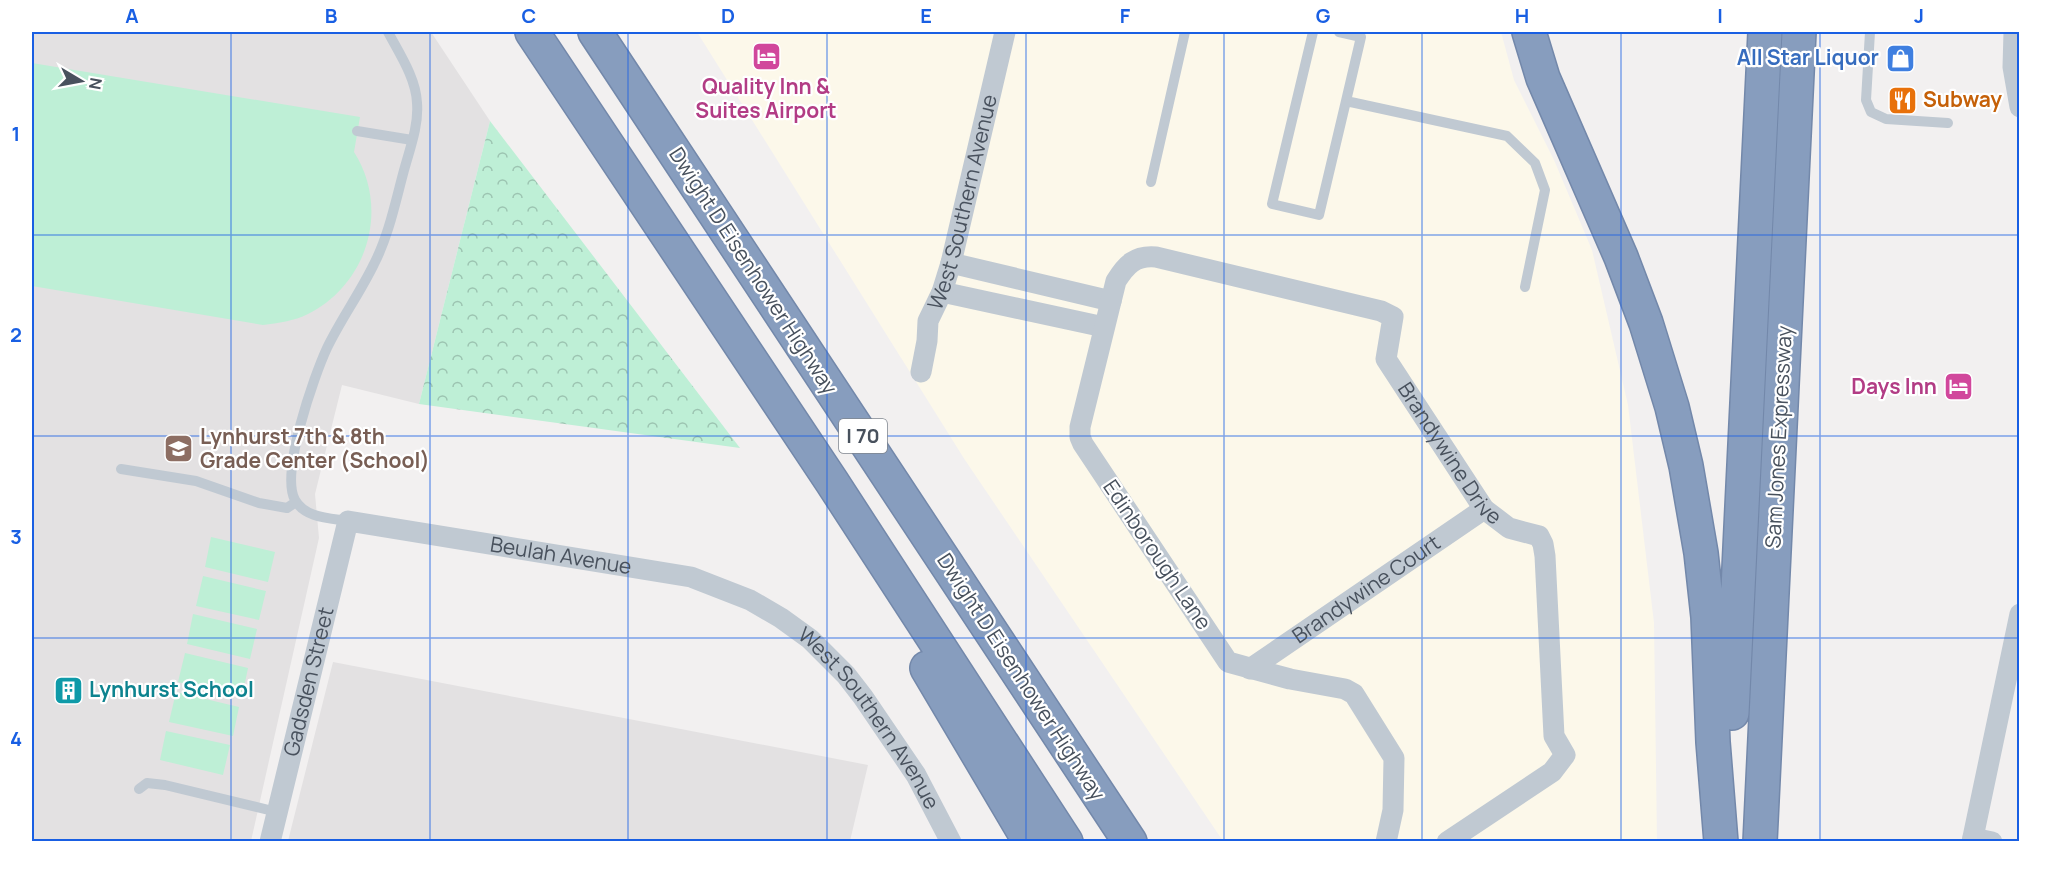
<svg xmlns="http://www.w3.org/2000/svg" width="2051" height="873" font-family="Manrope,sans-serif">
	<style>
		.commercial { fill: #fcf8ea }
		.education { fill: #e3e1e2 }
		.forest { fill: url(#forest-crowns) }
		.green { fill: #beefd6 }
		.lines { fill: none; stroke-linecap: round; stroke-linejoin: round }
		.highway-casing { stroke: #7388aa; stroke-width: 36 }
		.lane { stroke: #c0c9d2; stroke-width: 10 }
		.street { stroke: #c0c9d2; stroke-width: 21 }
		.highway { stroke: #879dbe; stroke-width: 33 }
		.grid { fill: none; stroke: #195fe3; stroke-width: 1.5; stroke-opacity: 0.55 }
		.labels { text-anchor: middle; stroke-width: 4.5; stroke-linejoin: round; paint-order: stroke }
		.shield { fill: #fff; stroke: #7f858e; stroke-width: 1.5 }
		.shield-label { font-size: 20px; font-weight: bold; fill: #48515d }
		.shop-label { font-size: 21px; font-weight: bold; fill: #366cbe; stroke: #fff; text-anchor: end }
		.hotel-label { font-size: 21px; font-weight: bold; fill: #b23c85; stroke: #fff }
		.food-label { font-size: 21px; font-weight: bold; fill: #c56008; stroke: #fff; text-anchor: start }
		.street-label { font-size: 21px; fill: #48515d; stroke: #fff }
		.education-label { font-size: 21px; font-weight: bold; fill: #785e54; stroke: #fff; text-anchor: start }
		.culture-label { font-size: 21px; font-weight: bold; fill: #0d838f; stroke: #fff; text-anchor: start }
		.neatline { fill: none; stroke: #195fe3; stroke-width: 2 }
		.grid-label { font-size: 20px; text-anchor: middle; font-weight: bold; fill: #195fe3 }
	</style>
	<defs>
		<pattern id="forest-crowns" width="20" height="18" patternUnits="userSpaceOnUse" patternTransform="scale(1.5)"><rect width="20" height="18" fill="#beefd6"/><path d="M2 6a3 3 0 1 1 6 0M12 15a3 3 0 1 1 6 0" fill="none" stroke="#9cc4b1"/></pattern>
	</defs>
	<rect width="100%" height="100%" fill="#f2f0f0"/>
	<path class="commercial" d="M 697,32 L 1501,32 L 1514,80 L 1554,160 L 1592,250 L 1628,405 L 1654,623 L 1657,841 L 1223,841 L 965,460 Z"/>
	<path class="education" d="M 32,32 L 431,32 L 490,121 L 419,404 L 342,385 L 315,494 L 319,538 L 251,841 L 32,841 Z
		M 333,662 L 868,765 L 850,841 L 288,841 Z"/>
	<path class="forest" d="M 490,121 L 740,448 L 419,404 Z"/>
	<path class="green" d="M 32,63 L 360,117 L 354,152 C 390,208 368,284 308,314 C 294,321 278,323 263,325 L 32,286 Z
		M 211,537 L 275,552 L 268,582 L 205,567 Z
		M 203,576 L 266,591 L 259,620 L 196,606 Z
		M 193,614 L 257,629 L 250,659 L 187,644 Z
		M 185,653 L 248,668 L 242,697 L 178,682 Z
		M 176,692 L 239,707 L 233,736 L 169,722 Z
		M 166,731 L 230,745 L 223,775 L 160,760 Z"/>
	<g class="lines">
		<defs>
			<path id="highway" d="M 532,32 L 832,482 L 1066,842
				M 595,32 L 1130,842
				M 1529,32 L 1543,78 L 1621,257 L 1646,323 L 1672,407 L 1686,466 L 1701,553 L 1708,617 L 1713,742 L 1721,842
				M 927,668 L 1030,842
				M 1732,713 L 1765,32
				M 1760,842 L 1799,32"/>
		</defs>
		<use href="#highway" class="highway-casing"/>
		<path class="lane" d="M 1313,32 L 1272,204 L 1319,215 L 1346,101
			M 1339,32 L 1361,37 L 1346,101 L 1507,136 L 1535,163 L 1545,190 L 1525,287
			M 1870,32 L 1866,100 L 1871,112 L 1886,119 L 1948,123
			M 357,131 L 412,140
			M 1151,182 L 1185,32
			M 121,469 L 196,481 L 259,503 L 287,508 L 296,502
			M 348,521 C 329,518 305,518 295,500 C 280,473 314,376 327,348 C 341,319 360,293 374,264 C 388,237 395,204 403,174 C 409,151 419,126 417,103 C 416,78 399,53 388,32
			M 139,789 L 147,783 L 165,785 L 277,812"/>
		<g class="street">
			<path d="M 2014,32 L 2013,67 L 2020,107"/>
			<path d="M 951,263 L 1111,301"/>
			<path d="M 942,292 L 1104,327"/>
			<path id="s1" d="M 921,372 L 927,341 L 928,321 L 942,292 L 951,263 L 1005,32"/>
			<path id="s2" d="M 1250,669 L 1484,509"/>
			<path d="M 1973,838 L 1992,842"/>
			<path id="s3" d="M 270,842 L 348,521 L 691,577 L 750,600 L 781,618 L 810,639 L 846,675 L 863,697 L 916,775 L 951,842"/>
			<path id="s4" d="M 1386,842 L 1393,810 L 1394,758 L 1354,694 L 1345,689 L 1290,679 L 1228,662 L 1083,444 L 1080,437 L 1080,427 L 1116,281 C 1126,265 1135,255 1156,257 L 1381,311 L 1393,317 L 1386,359 L 1484,509 L 1509,528 L 1539,536 L 1543,544 L 1545,556 L 1554,736 L 1565,755 L 1552,772 L 1447,842"/>
			<path d="M 1972,842 L 2020,614"/>
		</g>
		<use href="#highway" class="highway"/>
	</g>
	<path class="grid" d="M 231,32 L 231,842M 430,32 L 430,842M 628,32 L 628,842M 827,32 L 827,842M 1026,32 L 1026,842M 1224,32 L 1224,842M 1422,32 L 1422,842M 1621,32 L 1621,842M 1820,32 L 1820,842M 32,235 L 2020,235M 32,436 L 2020,436M 32,638 L 2020,638"/>
	<defs>
		<symbol id="hotel-square" viewBox="-11 -11 22 22"><rect x="-9" y="-9" width="18" height="18" rx="4" fill="#d1479c" stroke="#fff"/><path d="M-6-4.5h1.5V1H6V5H4.5V3h-9V5H-6ZM-4 0a1.8 1.8 0 1 1 3.6 0ZM.5 0V-2.5h3Q6-2.5 6 0Z" fill="#fff"/></symbol>
		<symbol id="shop-square" viewBox="-11 -11 22 22"><rect x="-9" y="-9" width="18" height="18" rx="4" fill="#3f7fe0" stroke="#fff"/><path d="M-5-2.5h2.3a2.7 3.5 0 0 1 5.4 0H5L5.5 6h-11ZM-1.5-2.5h3a1.5 2.3 0 0 0-3 0Z" fill="#fff"/></symbol>
		<symbol id="restaurant-square" viewBox="-11 -11 22 22"><rect x="-9" y="-9" width="18" height="18" rx="4" fill="#e8710a" stroke="#fff"/><path d="M-5-6h1v4h1v-4h1v4h1v-4h1v5L-1.5 .5V6h-2V.5L-5-1ZM5-6V6H3V1.5H1.5Q1.5-4 5-6Z" fill="#fff"/></symbol>
		<symbol id="school-square" viewBox="-11 -11 22 22"><rect x="-9" y="-9" width="18" height="18" rx="4" fill="#8d6e63" stroke="#fff"/><path d="M0-5L7-2L0 1L-7-2ZM-4 1L0 2.5L4 1V4Q0 6-4 4Z" fill="#fff"/></symbol>
		<symbol id="building-square" viewBox="-11 -11 22 22"><rect x="-9" y="-9" width="18" height="18" rx="4" fill="#0f9aa8" stroke="#fff"/><path d="M-4-6H4V6H1V3H-1V6H-4ZM-2.5-4.3h1.7v1.8h-1.7ZM.8-4.3h1.7v1.8H.8ZM-2.5-1h1.7V.8h-1.7ZM.8-1h1.7V.8H.8Z" fill="#fff"/></symbol>
	</defs>
	<g fill-rule="evenodd">
		<use href="#hotel-square" x="750" y="40" width="33" height="33"/>
		<use href="#shop-square" x="1884" y="42" width="33" height="33"/>
		<use href="#restaurant-square" x="1886" y="84" width="33" height="33"/>
		<use href="#hotel-square" x="1942" y="370" width="33" height="33"/>
		<use href="#school-square" x="162" y="432" width="33" height="33"/>
		<use href="#building-square" x="52" y="674" width="33" height="33"/>
	</g>
	<g class="labels">
		<rect class="shield" x="839" y="419" width="48" height="34" rx="4.5"/>
		<g class="shield-label">
			<text x="863" y="443">I 70</text>
		</g>
		<g class="shop-label">
			<text x="1879" y="65">All Star Liquor</text>
		</g>
		<g class="hotel-label">
			<text x="766" y="94">Quality Inn &amp;<tspan x="766" dy="24">Suites Airport</tspan></text>
			<text x="1937" y="394" text-anchor="end">Days Inn</text>
		</g>
		<g class="food-label">
			<text x="1923" y="107">Subway</text>
		</g>
		<g class="street-label">
			<text dy="7" stroke="none"><textPath href="#s1" startOffset="176">West Southern Avenue</textPath></text>
			<text transform="translate(753 271) rotate(57)" y="7">Dwight D Eisenhower Highway</text>
			<text transform="translate(1779 437) rotate(-87)" y="7">Sam Jones Expressway</text>
			<text dy="7" stroke="none"><textPath href="#s4" startOffset="1172">Brandywine Drive</textPath></text>
			<text transform="translate(1157 555) rotate(56)" y="7">Edinborough Lane</text>
			<text dy="7" stroke="none"><textPath href="#s3" startOffset="546">Beulah Avenue</textPath></text>
			<text dy="7" stroke="none"><textPath href="#s2" startOffset="141">Brandywine Court</textPath></text>
			<text transform="translate(1021 677) rotate(57)" y="7">Dwight D Eisenhower Highway</text>
			<text dy="7" stroke="none"><textPath href="#s3" startOffset="165">Gadsden Street</textPath></text>
			<text dy="7" stroke="none"><textPath href="#s3" startOffset="912">West Southern Avenue</textPath></text>
		</g>
		<g class="education-label">
			<text x="200" y="444">Lynhurst 7th &amp; 8th<tspan x="200" dy="24">Grade Center (School)</tspan></text>
		</g>
		<g class="culture-label">
			<text x="89" y="697">Lynhurst School</text>
		</g>
	</g>
	<rect width="2051" height="873" fill="none" stroke="#ffffff" stroke-width="66"/>
	<g transform="translate(81 81) rotate(100)" stroke="#ffffff" stroke-width="4.5" paint-order="stroke">
	<path d="M0-4.5L10 22L0 15L-10 22Z" fill="#48515d"/>
	<text y="-9" font-size="16" font-weight="bold" text-anchor="middle" fill="#48515d">N</text>
	</g>
	<rect x="33" y="33" width="1985" height="807" class="neatline"/>
	<g class="grid-label">
		<text x="132" y="23">A</text>
		<text x="331" y="23">B</text>
		<text x="529" y="23">C</text>
		<text x="728" y="23">D</text>
		<text x="926" y="23">E</text>
		<text x="1125" y="23">F</text>
		<text x="1323" y="23">G</text>
		<text x="1522" y="23">H</text>
		<text x="1720" y="23">I</text>
		<text x="1919" y="23">J</text>
		<text x="16" y="141">1</text>
		<text x="16" y="342">2</text>
		<text x="16" y="544">3</text>
		<text x="16" y="746">4</text>
	</g>
</svg>
